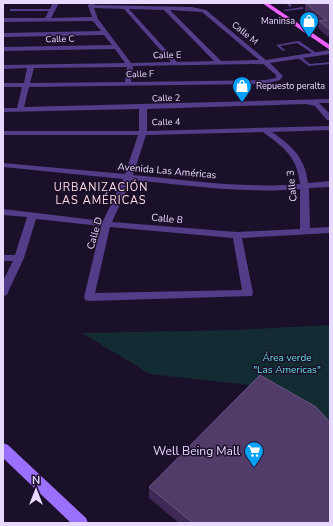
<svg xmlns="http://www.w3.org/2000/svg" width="333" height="526" font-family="'Nunito Sans',sans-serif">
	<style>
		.green { fill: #132c33 }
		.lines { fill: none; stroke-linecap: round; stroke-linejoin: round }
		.lane { fill: #533c88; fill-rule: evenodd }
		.street { fill: #533c88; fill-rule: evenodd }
		.secondary { fill: #9b70fe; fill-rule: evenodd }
		.primary { fill: #ee60fe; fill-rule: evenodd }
		.wall { fill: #3f2957 }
		.shaded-wall { fill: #29173d }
		.building { fill: #513c69; stroke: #695580 }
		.labels { text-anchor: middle; stroke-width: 3; stroke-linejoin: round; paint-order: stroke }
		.far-poi-label { font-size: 9px; fill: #e8d9ff; stroke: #1b1029; text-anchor: end }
		.far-street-label { font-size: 9px; fill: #e8d9ff; stroke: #1b1029 }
		.street-label { font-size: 10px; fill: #e8d9ff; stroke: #1b1029 }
		.park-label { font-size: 10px; fill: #63dde0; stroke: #1b1029 }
		.neighbourhood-label { font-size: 11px; letter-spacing: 1px; fill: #ffdbe8; stroke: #1b1029 }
		.near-poi-label { font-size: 12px; fill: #e8d9ff; stroke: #1b1029; text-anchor: end }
	</style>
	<rect width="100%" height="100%" fill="#1b1029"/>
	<path class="green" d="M 330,325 L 330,438 L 259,386 L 150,374 L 82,333 L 237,330 Z"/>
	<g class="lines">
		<path class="lane" d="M 286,3 L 289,3 L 292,6 L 290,7 Z
			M 302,7 L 303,7 L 303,9 L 285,11 L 284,10 Z
			M 10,9 L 52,9 L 53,10 L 52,11 L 10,11 Z
			M 298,41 L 299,41 L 318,54 L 315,55 L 297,43 L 280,46 L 285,50 L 283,51 L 276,45 Z
			M 298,56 L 300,56 L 310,64 L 330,62 L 330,64 L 309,66 L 298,58 Z"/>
		<path class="street" d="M 53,3 L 59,3 L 51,18 L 92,17 L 88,6 L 89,3 L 95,3 L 94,5 L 192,7 L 206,10 L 266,60 L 330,50 L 330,54 L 270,63 L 283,76 L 280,80 L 265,84 L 29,87 L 24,107 L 330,99 L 330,103 L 319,103 L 330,114 L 330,120 L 327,120 L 315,106 L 306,104 L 147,109 L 147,131 L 330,126 L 330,130 L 272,132 C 292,146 305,157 308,183 L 330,181 L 330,187 L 309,188 L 310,228 L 330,227 L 330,233 L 242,238 L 253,293 L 252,296 L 89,301 L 85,300 L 84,297 L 101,226 L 36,219 L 24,258 L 8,292 L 7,295 L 3,296 L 3,281 L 13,261 L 3,261 L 3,255 L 15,255 L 27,217 L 3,215 L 3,209 L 103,221 L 123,179 L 3,167 L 3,163 L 125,174 L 138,135 L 3,135 L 3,131 L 139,131 L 139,109 L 3,112 L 3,108 L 17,108 L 22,87 L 3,87 L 3,83 L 24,83 L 27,68 L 3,69 L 3,65 L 125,63 L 115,49 L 3,51 L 3,47 L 112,45 L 104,35 L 3,37 L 3,33 L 101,31 L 93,21 L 3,22 L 3,18 L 45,18 ZM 94,8 L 124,9 L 171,62 L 131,63 L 98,19 ZM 129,9 L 164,10 L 214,61 L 177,62 ZM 170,10 L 202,12 L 259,60 L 221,61 ZM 263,64 L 276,75 L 276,78 L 265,80 L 131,82 L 133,66 ZM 127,67 L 125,82 L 30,83 L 34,68 ZM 263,132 C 284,148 297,156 300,184 C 244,189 189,180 133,175 L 146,135 ZM 131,180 C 188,185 244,194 300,189 L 300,229 L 237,232 L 112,222 ZM 110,227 L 233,238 L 242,290 L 95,293 Z"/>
		<path class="secondary" d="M 3,443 L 8,445 L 86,518 L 88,523 L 71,523 L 3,458 Z"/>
		<path class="primary" d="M 262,3 L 268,3 L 330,45 L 330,50 Z"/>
	</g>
	<path class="wall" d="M 305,3 L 330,3 L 330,37 L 328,37 L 318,28 L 319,22 L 305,11 Z
		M 149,487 L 330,523 L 179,523 L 149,498 Z"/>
	<path class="shaded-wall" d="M 330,30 L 330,37 L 328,37 Z"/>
	<path class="building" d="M 310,3 L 330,3 L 330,30 L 319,21 L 326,20 L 306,4 L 311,4 Z
		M 260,375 L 316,407 L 330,422 L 330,523 L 193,523 L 149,487 Z"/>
	<defs>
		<symbol id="shop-pin" viewBox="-11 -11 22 30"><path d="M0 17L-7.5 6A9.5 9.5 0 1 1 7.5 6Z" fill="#05a1fe" stroke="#1b1029"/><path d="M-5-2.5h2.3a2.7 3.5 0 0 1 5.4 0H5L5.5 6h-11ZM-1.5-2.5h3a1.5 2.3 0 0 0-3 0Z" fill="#fff"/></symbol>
		<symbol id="supermarket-pin" viewBox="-11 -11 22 30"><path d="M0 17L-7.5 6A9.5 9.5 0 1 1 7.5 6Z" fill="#05a1fe" stroke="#1b1029"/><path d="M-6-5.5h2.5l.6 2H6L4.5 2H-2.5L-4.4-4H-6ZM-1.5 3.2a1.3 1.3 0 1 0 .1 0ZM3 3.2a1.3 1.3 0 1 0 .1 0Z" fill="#fff"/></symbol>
	</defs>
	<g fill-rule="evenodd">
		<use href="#shop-pin" x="298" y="10" width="22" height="30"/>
		<use href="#shop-pin" x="231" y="75" width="22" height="30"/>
		<use href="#supermarket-pin" x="243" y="440" width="22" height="30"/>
	</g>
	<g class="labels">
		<g class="far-poi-label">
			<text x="295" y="24">Maninsa</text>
			<text x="256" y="89" text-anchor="start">Repuesto peralta</text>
		</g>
		<g class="far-street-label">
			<text transform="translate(245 33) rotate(39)" y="3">Calle M</text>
			<text transform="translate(60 39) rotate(-1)" y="3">Calle C</text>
			<text transform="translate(167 55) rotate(-1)" y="3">Calle E</text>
			<text transform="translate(140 74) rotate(-1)" y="3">Calle F</text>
			<text transform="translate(166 98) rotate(-2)" y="3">Calle 2</text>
			<text transform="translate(166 122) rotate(-1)" y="3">Calle 4</text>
		</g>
		<g class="street-label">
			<text transform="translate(167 170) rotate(5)" y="4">Avenida Las Américas</text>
			<text transform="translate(291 186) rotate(-96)" y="4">Calle 3</text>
			<text transform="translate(167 218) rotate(5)" y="4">Calle 8</text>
			<text transform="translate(94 233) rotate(-74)" y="4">Calle D</text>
		</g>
		<g class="park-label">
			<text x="287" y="361">Área verde<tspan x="287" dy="12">"Las Americas"</tspan></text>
		</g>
		<g class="neighbourhood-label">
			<text x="101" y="191">URBANIZACIÓN<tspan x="101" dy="13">LAS AMÉRICAS</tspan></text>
		</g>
		<g class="near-poi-label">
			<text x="240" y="455">Well Being Mall</text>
		</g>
	</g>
	<rect width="333" height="526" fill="none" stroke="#e8d9ff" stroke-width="8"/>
	<g transform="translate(36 490)" stroke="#1b1029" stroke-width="3" paint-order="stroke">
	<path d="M0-3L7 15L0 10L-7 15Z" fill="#e8d9ff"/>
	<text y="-6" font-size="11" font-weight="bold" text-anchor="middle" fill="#e8d9ff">N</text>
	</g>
</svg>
